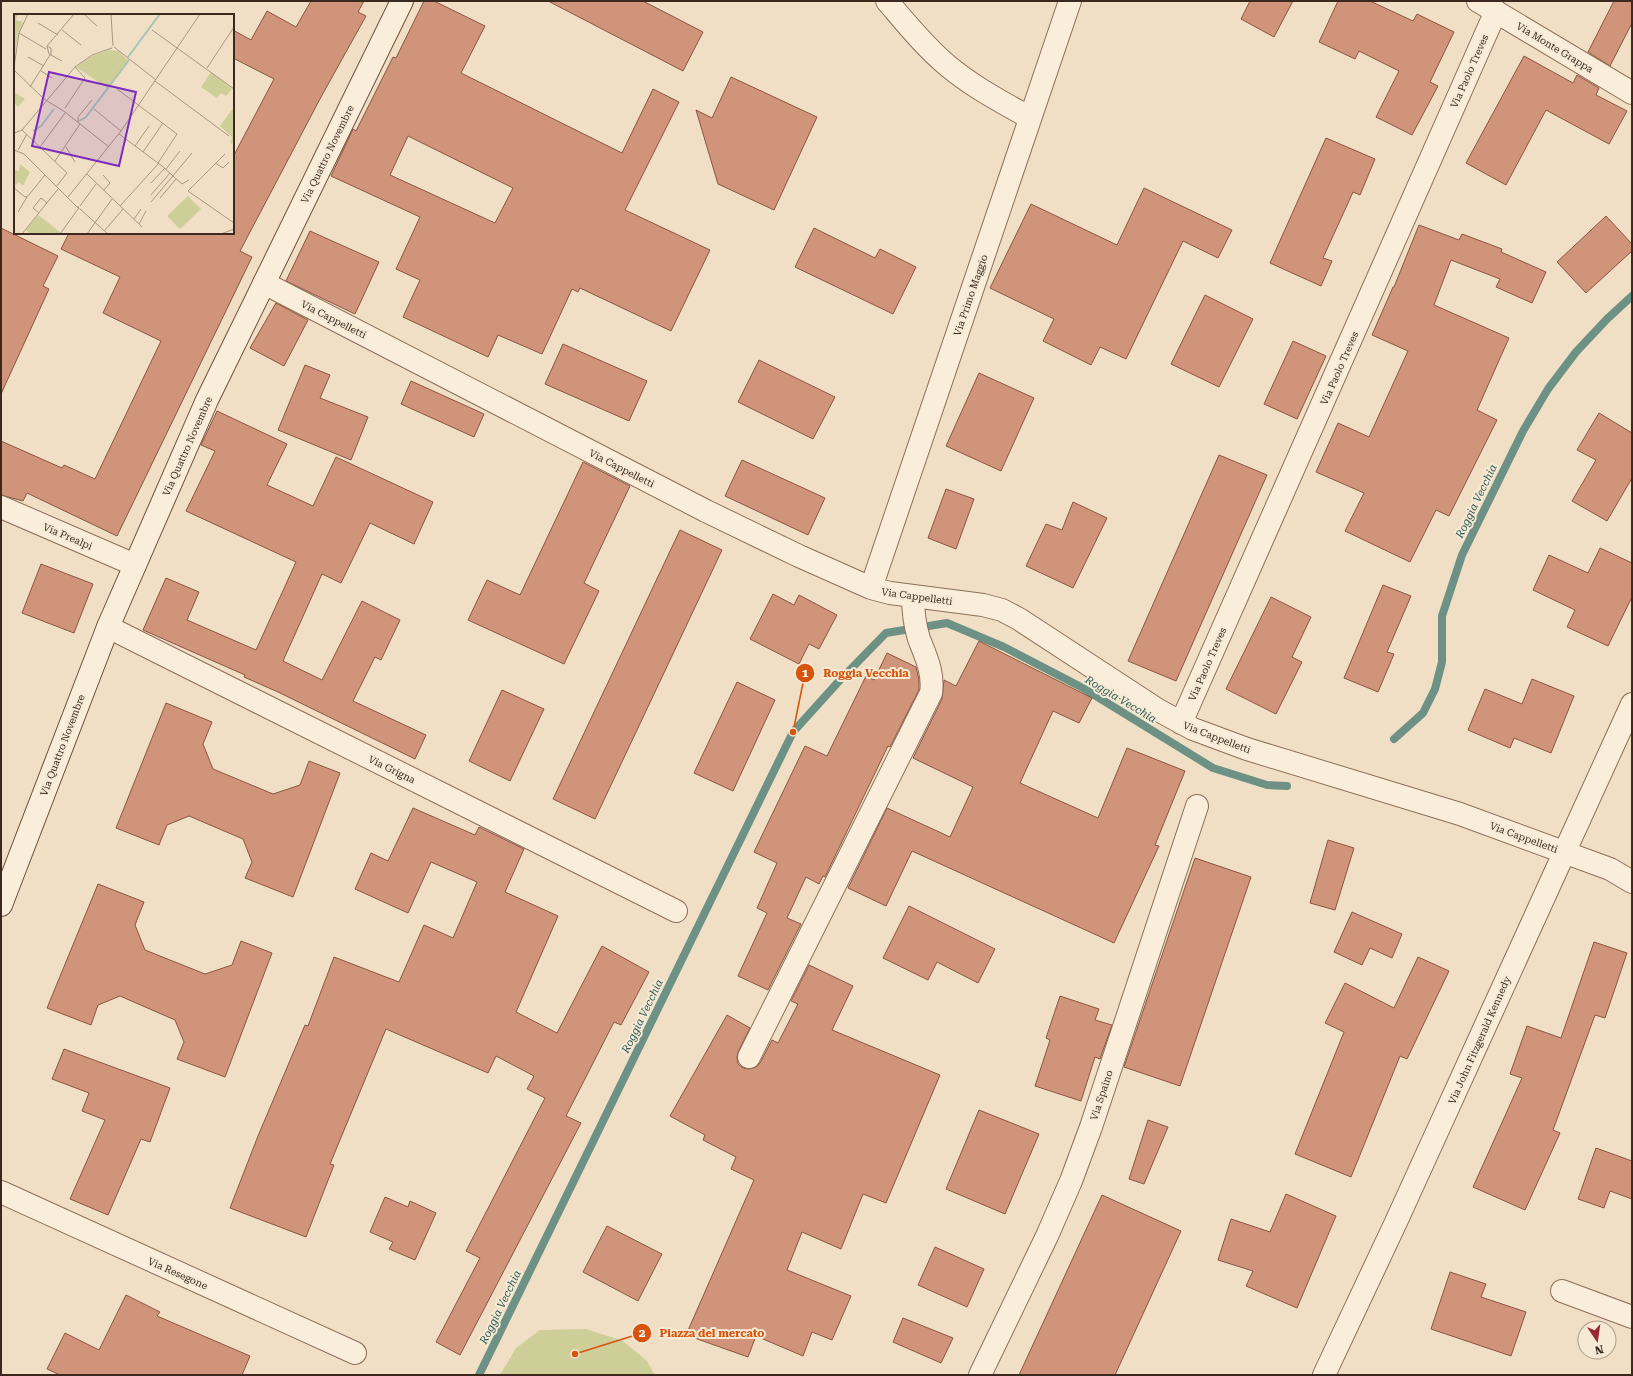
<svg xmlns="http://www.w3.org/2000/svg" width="1633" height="1376" font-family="'Roboto Serif',serif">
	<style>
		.green { fill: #cecf98 }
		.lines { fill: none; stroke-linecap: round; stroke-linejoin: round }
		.stream { stroke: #6d9285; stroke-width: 8 }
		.building { fill: #cf947a; stroke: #8c553f; fill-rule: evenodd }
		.street-casing { stroke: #8c6f5a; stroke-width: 24 }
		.secondary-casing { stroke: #6e503d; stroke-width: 24 }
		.street { stroke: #faedd9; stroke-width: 22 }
		.secondary { stroke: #faedd9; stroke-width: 22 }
		.labels { text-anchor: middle; stroke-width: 4; stroke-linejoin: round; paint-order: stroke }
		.street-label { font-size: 10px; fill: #3b291f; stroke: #f7ead5 }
		.water-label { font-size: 11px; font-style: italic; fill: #2d5b54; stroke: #f7ead5 }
		.inset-river { fill: none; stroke: #a7c3b8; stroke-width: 2 }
		.inset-road { fill: none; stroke: #a89683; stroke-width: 1 }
		.view { fill: #7b2cbf; fill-opacity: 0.15; stroke: #7b2cbf; stroke-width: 2 }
		.inset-edge { fill: none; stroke: #3b291f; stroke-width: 2 }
		.leader { fill: none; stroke: #d7540e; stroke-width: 1.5 }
		.callout-dot { fill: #d7540e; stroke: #f7ead5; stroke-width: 1.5 }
		.mark-label { font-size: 12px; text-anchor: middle; font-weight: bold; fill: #fff }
		.callout-label { font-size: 11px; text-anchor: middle; font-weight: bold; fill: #d7540e; stroke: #f7ead5; stroke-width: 4; stroke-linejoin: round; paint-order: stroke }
	</style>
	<rect width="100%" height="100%" fill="#f0dfc5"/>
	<path class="green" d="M 586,1329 L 623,1341 L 647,1361 L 655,1375 L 500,1375 L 516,1348 L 540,1330 Z"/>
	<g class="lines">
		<path class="stream" d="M 1394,739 L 1423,713 L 1435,689 L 1442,662 L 1442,616 L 1462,555 L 1523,431 L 1548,389 L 1576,352 L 1607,319 L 1632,296
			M 479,1375 L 793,732 L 840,680 L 886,633 L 947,623 L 1004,647 L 1083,688 L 1213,768 L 1267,785 L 1287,786"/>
	</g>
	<path class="building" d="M 311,1 L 364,1 L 358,12 L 366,16 L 321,97 L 240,251 L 252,257 L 117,536 L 27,493 L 23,501 L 1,495 L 1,441 L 62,468 L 64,465 L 95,479 L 161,341 L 103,313 L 120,277 L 61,249 L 69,233 L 233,233 L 233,157 L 274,79 L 233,58 L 233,30 L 251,40 L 267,11 L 296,27 Z
		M 424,1 L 434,1 L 485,26 L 461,73 L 622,153 L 653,89 L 679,102 L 625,210 L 710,250 L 671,331 L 580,288 L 578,292 L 572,289 L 542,354 L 498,335 L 488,357 L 403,317 L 420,280 L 396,269 L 420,217 L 331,176 L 353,129 L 356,131 L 393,57 L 396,58 ZM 408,136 L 513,188 L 495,223 L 390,175 Z
		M 548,1 L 643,1 L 703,32 L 683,71 Z
		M 1250,1 L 1293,1 L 1274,37 L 1241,19 Z
		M 1338,1 L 1370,1 L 1413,21 L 1417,14 L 1454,32 L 1430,82 L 1438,86 L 1412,135 L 1376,117 L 1399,71 L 1359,51 L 1355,59 L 1319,42 Z
		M 1614,1 L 1632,1 L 1632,23 L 1610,66 L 1588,52 Z
		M 1524,56 L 1573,83 L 1577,75 L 1599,88 L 1596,95 L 1627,111 L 1609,144 L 1546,110 L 1506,185 L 1466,163 Z
		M 731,77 L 817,117 L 774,210 L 718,184 L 696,110 L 712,118 Z
		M 1326,138 L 1375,159 L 1360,195 L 1353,192 L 1323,258 L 1332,261 L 1321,286 L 1270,263 Z
		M 1144,188 L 1232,230 L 1218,258 L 1183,241 L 1126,359 L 1100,347 L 1091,365 L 1043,341 L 1054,319 L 990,288 L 1031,204 L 1117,245 Z
		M 1606,216 L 1632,244 L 1632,251 L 1586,293 L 1557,262 Z
		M 1419,225 L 1459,240 L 1462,234 L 1502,249 L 1501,252 L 1546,272 L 1532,303 L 1496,287 L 1500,279 L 1451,260 L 1434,305 L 1509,338 L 1477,410 L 1497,420 L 1449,516 L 1436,510 L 1410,562 L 1345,531 L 1364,493 L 1316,472 L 1338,423 L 1369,437 L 1408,351 L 1372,335 L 1393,287 L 1394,287 Z
		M 1,228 L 58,256 L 43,286 L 49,289 L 1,394 Z
		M 814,228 L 875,258 L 880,249 L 916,267 L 893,314 L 795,267 Z
		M 310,231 L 379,262 L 355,314 L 286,281 Z
		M 1205,295 L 1253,319 L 1219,387 L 1171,364 Z
		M 276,303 L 308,320 L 284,366 L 250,348 Z
		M 1293,341 L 1326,356 L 1297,419 L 1264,404 Z
		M 563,344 L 647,381 L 629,421 L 545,384 Z
		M 759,360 L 835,397 L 813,439 L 738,402 Z
		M 305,365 L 330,375 L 320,398 L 368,417 L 351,460 L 278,430 Z
		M 979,373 L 1034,398 L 1001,471 L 946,446 Z
		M 411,381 L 484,414 L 474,437 L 401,404 Z
		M 217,411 L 287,444 L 267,485 L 313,506 L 336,457 L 433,502 L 414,544 L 370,523 L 341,583 L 322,574 L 283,661 L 322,680 L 362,601 L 400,620 L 381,660 L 375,657 L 353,701 L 426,735 L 415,759 L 278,692 L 244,677 L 245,675 L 143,630 L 166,578 L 199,592 L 187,620 L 256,650 L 296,562 L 186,511 L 215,451 L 201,445 Z
		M 1599,413 L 1632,433 L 1632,478 L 1607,521 L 1572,501 L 1596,460 L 1577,450 Z
		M 1219,455 L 1267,475 L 1176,681 L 1128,661 Z
		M 742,460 L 825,498 L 808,535 L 725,496 Z
		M 583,462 L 630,486 L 584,583 L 599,591 L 564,664 L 468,620 L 487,580 L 520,595 Z
		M 946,489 L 974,499 L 956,549 L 928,538 Z
		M 1073,502 L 1107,518 L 1073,588 L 1026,566 L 1046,524 L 1062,530 Z
		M 680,530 L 722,550 L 595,819 L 553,799 Z
		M 1600,548 L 1632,563 L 1632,597 L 1608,646 L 1567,627 L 1575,610 L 1533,590 L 1549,555 L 1588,573 Z
		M 41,564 L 93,584 L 74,633 L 22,613 Z
		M 1383,585 L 1411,596 L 1387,652 L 1394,654 L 1378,692 L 1344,678 Z
		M 773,594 L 794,605 L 799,595 L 837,615 L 819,649 L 809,644 L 799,664 L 750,639 Z
		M 1271,597 L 1311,617 L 1292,657 L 1302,662 L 1276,714 L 1226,689 Z
		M 979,641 L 1092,698 L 1079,723 L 1053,711 L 1020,783 L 1098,818 L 1127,748 L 1185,771 L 1155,845 L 1159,846 L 1114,943 L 912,851 L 886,906 L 848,888 L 887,808 L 950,837 L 973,787 L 913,758 L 942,699 L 944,680 L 956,686 Z
		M 887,653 L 916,667 L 919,680 L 919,690 L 890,747 L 888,746 L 825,877 L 823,876 L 819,884 L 806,877 L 787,918 L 801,924 L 768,990 L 738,976 L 767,913 L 757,908 L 777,863 L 754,852 L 805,746 L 827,756 L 866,676 L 874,680 Z
		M 1532,679 L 1574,696 L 1551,753 L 1514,738 L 1510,748 L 1468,730 L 1485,689 L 1522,704 Z
		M 737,682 L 775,700 L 733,791 L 694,773 Z
		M 502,690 L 544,709 L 510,781 L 469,761 Z
		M 166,703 L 212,722 L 203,744 L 213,769 L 273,794 L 300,785 L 309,761 L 340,773 L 293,897 L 245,878 L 252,862 L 243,839 L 189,816 L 167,825 L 159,845 L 116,828 Z
		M 413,808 L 475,835 L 479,827 L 524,849 L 505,892 L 558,916 L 516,1012 L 557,1033 L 602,946 L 649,972 L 621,1025 L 614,1022 L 566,1116 L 581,1123 L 460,1355 L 436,1342 L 480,1258 L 466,1251 L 545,1098 L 527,1089 L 534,1076 L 496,1056 L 488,1073 L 386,1029 L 330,1164 L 334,1165 L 306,1237 L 230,1208 L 258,1136 L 305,1025 L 308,1026 L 334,957 L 399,982 L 424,925 L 453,938 L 477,882 L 431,862 L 408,913 L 355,889 L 371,853 L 388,861 Z
		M 1328,840 L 1354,848 L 1335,910 L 1310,903 Z
		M 1195,858 L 1251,877 L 1180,1086 L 1124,1067 Z
		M 98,884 L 144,902 L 135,925 L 145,950 L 205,974 L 232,965 L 241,941 L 272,953 L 225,1077 L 177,1059 L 184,1042 L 175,1020 L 120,996 L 98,1005 L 91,1025 L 47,1008 Z
		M 909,906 L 995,949 L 978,983 L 937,962 L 928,980 L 883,958 Z
		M 1352,912 L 1402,934 L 1392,958 L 1370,948 L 1362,965 L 1334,952 Z
		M 1594,942 L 1627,953 L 1605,1018 L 1595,1015 L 1553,1130 L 1560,1133 L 1525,1210 L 1473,1187 L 1522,1078 L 1510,1074 L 1527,1026 L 1561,1038 Z
		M 1418,957 L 1449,971 L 1407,1059 L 1400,1056 L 1351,1177 L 1295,1154 L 1344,1032 L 1325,1023 L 1345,983 L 1394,1008 Z
		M 809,965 L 853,986 L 832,1030 L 940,1075 L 886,1203 L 863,1194 L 841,1249 L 802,1232 L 787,1270 L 851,1296 L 832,1340 L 812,1332 L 803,1356 L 756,1336 L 748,1357 L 686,1335 L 754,1180 L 731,1169 L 736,1157 L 703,1140 L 705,1135 L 670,1116 L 727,1015 L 750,1028 L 738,1052 L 737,1057 L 738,1064 L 743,1068 L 749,1069 L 756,1067 L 760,1063 L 772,1040 L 778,1043 L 798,1004 L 791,1001 Z
		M 1060,996 L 1099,1009 L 1095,1020 L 1112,1025 L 1100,1059 L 1095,1057 L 1081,1101 L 1035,1086 L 1050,1040 L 1046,1038 Z
		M 64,1049 L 170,1088 L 150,1142 L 141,1139 L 108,1215 L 70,1199 L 105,1120 L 82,1111 L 89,1093 L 52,1079 Z
		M 979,1110 L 1039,1134 L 1005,1214 L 946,1189 Z
		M 1148,1120 L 1168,1127 L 1144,1184 L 1129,1179 Z
		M 1596,1148 L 1632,1161 L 1632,1199 L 1610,1191 L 1604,1208 L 1578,1199 Z
		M 1286,1194 L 1336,1216 L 1297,1308 L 1246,1286 L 1253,1271 L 1218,1260 L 1231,1219 L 1270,1232 Z
		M 1102,1195 L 1181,1231 L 1115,1375 L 1019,1375 Z
		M 385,1197 L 408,1207 L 410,1201 L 436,1213 L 415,1260 L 389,1249 L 393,1242 L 370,1232 Z
		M 607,1226 L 662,1254 L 638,1301 L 583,1272 Z
		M 935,1247 L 984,1269 L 967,1307 L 918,1285 Z
		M 1450,1272 L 1486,1284 L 1481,1297 L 1526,1312 L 1511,1356 L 1431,1329 Z
		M 126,1295 L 160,1312 L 157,1316 L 250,1356 L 242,1375 L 60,1375 L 47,1369 L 65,1333 L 99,1350 Z
		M 903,1318 L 953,1338 L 941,1363 L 893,1342 Z"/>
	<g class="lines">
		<defs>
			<path id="street" d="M 887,1 C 906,23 925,47 948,66 C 973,87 1002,102 1030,118
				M 1478,1 L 1632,93
				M 264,283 L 706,511 L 799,556 L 871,588 L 890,593 L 983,605 L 1002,610 L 1019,619 L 1158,710 L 1193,729 L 1247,749 L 1460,814 L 1610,869 L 1632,882
				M 1,507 L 135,565
				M 871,588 L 1070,1
				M 108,627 L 676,911
				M 1181,723 L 1496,11
				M 749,1057 L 931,693 C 934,673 926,657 919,639 C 915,626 913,610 913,596
				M 1,1192 L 355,1353
				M 1562,1291 L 1632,1317
				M 980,1375 L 1047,1236 L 1071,1181 L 1091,1127 L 1197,806
				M 1324,1375 L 1396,1222 L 1632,704"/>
			<path id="secondary" d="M 1,905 L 108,627 L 207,400 L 402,1"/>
		</defs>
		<use href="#street" class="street-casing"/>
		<use href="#secondary" class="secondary-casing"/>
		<use href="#street" class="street"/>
		<use href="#secondary" class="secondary"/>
	</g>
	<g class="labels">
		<g class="street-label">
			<text transform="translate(1555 47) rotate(31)" y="4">Via Monte Grappa</text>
			<text transform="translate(1469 71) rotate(-66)" y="4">Via Paolo Treves</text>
			<text transform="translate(327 154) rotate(-64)" y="4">Via Quattro Novembre</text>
			<text transform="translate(970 295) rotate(-71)" y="4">Via Primo Maggio</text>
			<text transform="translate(334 319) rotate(27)" y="4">Via Cappelletti</text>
			<text transform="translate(1339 368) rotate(-66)" y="4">Via Paolo Treves</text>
			<text transform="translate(187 446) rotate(-66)" y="4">Via Quattro Novembre</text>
			<text transform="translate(622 468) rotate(27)" y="4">Via Cappelletti</text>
			<text transform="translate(68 536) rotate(23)" y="4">Via Prealpi</text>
			<text transform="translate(917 596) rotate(8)" y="4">Via Cappelletti</text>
			<text transform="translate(1207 664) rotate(-66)" y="4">Via Paolo Treves</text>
			<text transform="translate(1217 737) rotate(21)" y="4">Via Cappelletti</text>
			<text transform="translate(62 745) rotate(-69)" y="4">Via Quattro Novembre</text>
			<text transform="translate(392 769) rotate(26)" y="4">Via Grigna</text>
			<text transform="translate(1524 837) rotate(20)" y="4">Via Cappelletti</text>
			<text transform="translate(1479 1040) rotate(-66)" y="4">Via John Fitzgerald Kennedy</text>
			<text transform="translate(1101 1095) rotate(-72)" y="4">Via Spaino</text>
			<text transform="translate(178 1273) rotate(24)" y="4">Via Resegone</text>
		</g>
		<g class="water-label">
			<text transform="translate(1476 501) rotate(-64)" y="4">Roggia Vecchia</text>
			<text transform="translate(1121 699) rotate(31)" y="4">Roggia Vecchia</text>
			<text transform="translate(642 1016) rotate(-64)" y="4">Roggia Vecchia</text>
			<text transform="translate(500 1307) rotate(-64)" y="4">Roggia Vecchia</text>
		</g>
	</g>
	<g transform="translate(14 14)">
		<rect width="220" height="220" fill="#f0dfc5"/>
		<path d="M 0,0 L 4,0 L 2,6 L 9,8 L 4,20 L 0,46 ZM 95,36 L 104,37 L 114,46 L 93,74 L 62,53 L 78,42 ZM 197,58 L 218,75 L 212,82 L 207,79 L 203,84 L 187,73 ZM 0,78 L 11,85 L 4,93 L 0,89 ZM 220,93 L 220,127 L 216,131 L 218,123 L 206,112 ZM 6,150 L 16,158 L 9,172 L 5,168 L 0,172 L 0,156 L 5,157 ZM 174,182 L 187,195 L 166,215 L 153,202 ZM 24,201 L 46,218 L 45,220 L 16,220 L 12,216 Z" fill="#cecf98"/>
		<path class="inset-river" d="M 114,43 L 146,0M 65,107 L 72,103 L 115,46M 19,117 L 27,112 L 40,95"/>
		<path class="inset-road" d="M 70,0 L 83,12M 97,0 L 99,32M 24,9 L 44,21M 48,16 L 67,31M 138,16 L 220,75M 5,19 L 32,35M 33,32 L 60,0M 100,33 L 142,66M 37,41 L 37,34 L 33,32 L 35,40 L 48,47M 14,43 L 30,52M 0,53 L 5,19 L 14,0M 193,54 L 220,13M 0,56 L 30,85 L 51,98 L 95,133M 27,57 L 38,64M 141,67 L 215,122M 16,73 L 36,41M 103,75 L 163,120 L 144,149M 51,94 L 71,64 L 61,53M 80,95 L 107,117M 64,109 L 64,103 L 78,86M 8,116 L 53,159 L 42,173M 0,119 L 8,116 L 61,53 L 78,41 L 98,34M 105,120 L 148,152 L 168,170 L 175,166M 121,132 L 135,112M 26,133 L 51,99M 52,133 L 61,148M 0,136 L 10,140 L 65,195 L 64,192M 4,136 L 13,120M 129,138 L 149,109M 211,140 L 174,177 L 220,209M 41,147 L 66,110M 201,149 L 209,154 L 215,148M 152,155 L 166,137M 73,160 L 128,213M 89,161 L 96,169 L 90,176M 137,169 L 151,154M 0,174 L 11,183 L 14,182M 137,181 L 156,159M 14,182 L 31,161M 54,183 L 107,117 L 186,0M 146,184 L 162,165M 137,188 L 178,139M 66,192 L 82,170M 106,192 L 145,149M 66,195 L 94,220M 4,198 L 13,183M 25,199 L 19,194 L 27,184 L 33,189M 120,205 L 127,195M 125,210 L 132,197M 91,216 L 109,195M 8,220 L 44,175M 46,220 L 64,195M 73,220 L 98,185M 207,220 L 220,215"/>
		<path class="view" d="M 35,58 L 122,78 L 105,152 L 18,132 Z"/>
		<rect width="220" height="220" class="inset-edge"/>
	</g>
	<path class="leader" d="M793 732L805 673M575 1354L642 1333"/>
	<g class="callout-dot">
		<circle cx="793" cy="732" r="4"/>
		<circle cx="575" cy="1354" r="4"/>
		<circle cx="805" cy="673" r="10"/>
		<circle cx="642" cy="1333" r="10"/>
	</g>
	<g class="mark-label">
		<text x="805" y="677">1</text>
		<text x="642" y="1337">2</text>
	</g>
	<g class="callout-label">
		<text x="866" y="677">Roggia Vecchia</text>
		<text x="712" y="1337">Piazza del mercato</text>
	</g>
	<rect width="1633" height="1376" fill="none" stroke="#3b291f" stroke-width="4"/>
	<g transform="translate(1597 1340) rotate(167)"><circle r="19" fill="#f7ead5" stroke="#ac9d8c"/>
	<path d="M0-3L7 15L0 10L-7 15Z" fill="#9d2835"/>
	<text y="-6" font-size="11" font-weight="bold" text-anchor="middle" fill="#3b291f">N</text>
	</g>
</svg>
